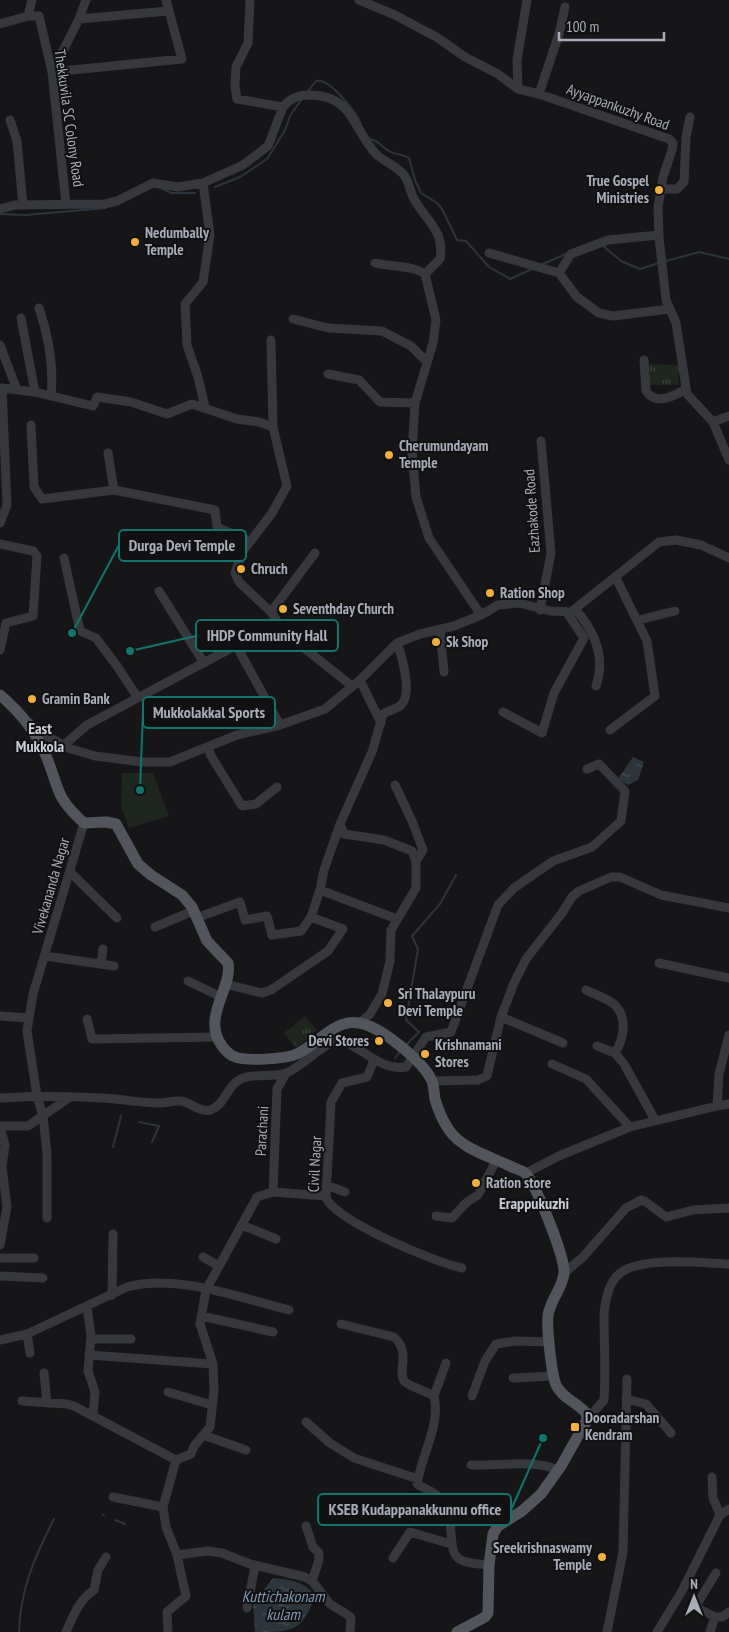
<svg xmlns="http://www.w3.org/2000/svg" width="729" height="1632" font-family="'PT Sans Narrow',sans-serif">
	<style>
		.grass { fill: url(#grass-tufts) }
		.pitch { fill: #1e261f }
		.water { fill: url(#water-ripples) }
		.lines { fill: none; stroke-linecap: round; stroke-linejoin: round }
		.stream { stroke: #2c353c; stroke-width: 2 }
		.minor { stroke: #37383d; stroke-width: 9 }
		.major { stroke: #53555c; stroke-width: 11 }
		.poi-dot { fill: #f2b134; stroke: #111113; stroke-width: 2 }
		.labels { text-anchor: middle; stroke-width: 4; stroke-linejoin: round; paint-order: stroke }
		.street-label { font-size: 15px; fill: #a8adb8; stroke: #111113 }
		.poi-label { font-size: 15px; font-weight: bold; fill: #a8adb8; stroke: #111113; text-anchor: start }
		.neighbourhood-label { font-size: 16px; font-weight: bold; fill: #c9ccd4; stroke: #111113 }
		.water-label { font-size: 16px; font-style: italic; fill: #7f9bb3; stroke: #111113 }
		.leader { fill: none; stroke: #0f766e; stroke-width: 2 }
		.callout-dot { fill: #0f766e; stroke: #111113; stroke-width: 2 }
		.callout { fill: #111113; stroke: #0f766e; stroke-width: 2 }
		.callout-label { font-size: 16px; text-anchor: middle; font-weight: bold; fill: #a8adb8 }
	</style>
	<defs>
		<pattern id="grass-tufts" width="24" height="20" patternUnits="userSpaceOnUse" patternTransform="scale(1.25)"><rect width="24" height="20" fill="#1e261f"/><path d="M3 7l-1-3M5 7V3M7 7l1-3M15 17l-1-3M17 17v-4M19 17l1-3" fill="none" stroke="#3c433d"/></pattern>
		<pattern id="water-ripples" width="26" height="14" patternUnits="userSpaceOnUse" patternTransform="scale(1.25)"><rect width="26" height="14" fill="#2c353c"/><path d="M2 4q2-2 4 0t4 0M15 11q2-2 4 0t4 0" fill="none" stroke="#485056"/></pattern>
	</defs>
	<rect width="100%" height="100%" fill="#161618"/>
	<path class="grass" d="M 646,364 L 678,365 L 679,385 L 648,385 Z
		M 305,1016 L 317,1030 L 296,1048 L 284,1033 Z"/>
	<path class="pitch" d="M 122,773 L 153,773 L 169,816 L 129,828 L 121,807 Z"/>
	<path class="water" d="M 633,757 L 644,762 L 638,780 L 628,785 L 618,779 Z
		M 273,1578 C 290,1580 305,1581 315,1596 C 302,1632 293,1632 255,1632 L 253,1604 Z"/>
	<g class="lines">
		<path class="stream" d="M 308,91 L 316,81 C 330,78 355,111 361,124
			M 369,139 C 379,140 381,147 389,151 C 395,155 403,154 409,158 L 415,180 L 421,193 L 437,203 L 442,209 L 457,240 L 466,241 L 489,267 L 510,279 L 532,269
			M 215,187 L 240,177 L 267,159 L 284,132 L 291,114 L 302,99
			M 160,188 L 172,193 L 195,193
			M 0,214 L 26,215 L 106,208
			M 602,245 L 621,261 L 640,269 L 659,263
			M 666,261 L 699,252 L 729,259
			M 543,264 L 568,253
			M 407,1044 L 419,1032 L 406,1020 L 418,949 L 412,936 L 440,904 L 456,875
			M 395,1058 L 399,1053
			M 139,1122 L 159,1126 L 152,1142
			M 113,1147 L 121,1116
			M 103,1515 L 104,1515
			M 115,1520 L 125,1524
			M 19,1632 C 20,1590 35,1556 54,1519"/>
		<path class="minor" d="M 359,0 L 395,15 L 438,38 L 465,57 L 498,74 L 518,89 L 539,94 L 669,139 L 673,143 L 672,150 L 663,177 L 658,207 L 659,237 L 666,300 L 676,323 L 687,394 L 713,422 L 729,460
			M 28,16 L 32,0
			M 79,19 L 168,11
			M 0,24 L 28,16 L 39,16 L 52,72 L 66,204
			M 52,72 L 182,59 L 166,0
			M 52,72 L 79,19 L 86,0
			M 518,89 L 517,60 L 527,0
			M 539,94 L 559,34 L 565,7
			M 283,107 C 290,98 298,95 309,95 C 354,95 353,130 376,154 C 384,162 397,166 404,175 C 409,181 410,192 414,199 C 427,222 445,231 440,259 L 425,274
			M 10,120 L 17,141 L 23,205
			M 203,183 L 210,235 L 203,282 L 185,304 L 187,345 L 198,377 L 205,407
			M 661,189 L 677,189 L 684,182 L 686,137 L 690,117
			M 0,209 L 15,205 L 104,204 L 117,201 L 153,183 L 178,187 L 203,183 L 243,165 L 268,146 L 283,107 L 237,99 L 235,86 L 236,67 L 248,43 L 250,0
			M 489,253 L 559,273 L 577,297 L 599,313 L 613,316 L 670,309
			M 375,263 C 391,267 411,265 425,274 L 436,320 L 433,343 L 415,403 L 412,452 L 416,497 L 429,538 L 481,615
			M 559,273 L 571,254 L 608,240 L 659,235
			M 39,308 C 48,335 54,367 51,396
			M 21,318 L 35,392
			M 293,319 L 328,328 L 382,331 L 411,346 L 427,362
			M 271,340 L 273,427
			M 0,345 L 17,390
			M 644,360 L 646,391 C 656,406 674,396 686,389
			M 328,374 L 359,380 L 380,402 L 415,403
			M 0,388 L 2,388 L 7,505 L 0,523
			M 2,388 L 35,392 L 93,406 L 97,397 L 131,402 L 167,414 L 192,404 L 237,419 L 259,422 L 273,427 L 287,486 L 272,513 L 243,551 L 235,573 L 239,582 L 271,612
			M 713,422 L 729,416
			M 31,425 L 34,487 L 42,499 L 114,490 L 215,510 L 217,527 L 249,541
			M 108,453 L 114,490
			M 0,544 L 33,551 L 37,556 L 33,616 L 6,623 L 0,650
			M 64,558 L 80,631 L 96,638 L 117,666 L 138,698
			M 159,591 L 204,663
			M 540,610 L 551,553 L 541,441
			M 576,610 C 595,632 606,657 596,686
			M 639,620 L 675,611
			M 277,621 L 294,640 L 352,686
			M 440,630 L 444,672
			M 236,645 L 280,725
			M 360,680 L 381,723
			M 503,712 L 542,733 L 554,693 L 584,638 L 567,613
			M 30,723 L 45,735 L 68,748 L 95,756 L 142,762 L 170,762 L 237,735 L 280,725 L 325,709 L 360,680 L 397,643 L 420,634 L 454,626 L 481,615 L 498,605 L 519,603 L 551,611 L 571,612 L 659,542 L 676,540 L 701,545 L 729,558
			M 610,730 L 655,696 L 647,641 L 616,578
			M 64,745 L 87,725 L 252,637 L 277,621 L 271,612 L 315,553
			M 208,747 L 211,756 L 242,806 L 256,804 L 277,787
			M 395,785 L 412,821 L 423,850 L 416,861
			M 70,872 L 117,918
			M 320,890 L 324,870 L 340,824
			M 196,918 L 240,902 L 245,920 L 267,916 L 272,935 L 301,931 L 311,917
			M 155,927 L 193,911
			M 45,956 L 114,966
			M 659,963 L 729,978
			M 101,964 L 103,949
			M 188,981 L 219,996
			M 225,984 L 262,993 L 271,990 L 328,951 L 343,929 L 311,917 L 320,890 L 397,919
			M 586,990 C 594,994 609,999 615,1005 C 628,1019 624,1038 615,1053
			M 0,1016 L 29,1018
			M 501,1017 L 563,1043
			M 87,1019 L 92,1039 L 218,1037
			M 360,1023 L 370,1014 L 382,994 L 390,961 L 391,930 L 416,888 L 416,861 L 412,851 L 384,840 L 344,834 L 340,824 L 372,752 L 383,714 C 388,710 396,710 401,705 C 413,694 402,657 397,643
			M 597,1046 L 615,1053 L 624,1064 L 655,1120
			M 374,1060 L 367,1077 L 342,1083 L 331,1102 L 326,1198 C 338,1222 434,1262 462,1268
			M 552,1064 L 586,1079 L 630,1127
			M 432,1081 L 478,1080 L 487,1076 L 501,1017 L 514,983 L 526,959 L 562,913 L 572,897 L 579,891 L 611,877 L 620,877 L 661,895 L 729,908
			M 0,1098 C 34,1096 68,1096 103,1098 C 122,1099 141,1103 160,1103 C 166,1103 172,1101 179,1101 C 190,1101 200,1113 210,1110 C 222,1106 225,1094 233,1085 C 246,1070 268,1079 286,1073 C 301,1068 327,1040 337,1041 C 357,1041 379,1072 406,1067 L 426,1037 L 451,1032 L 498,905 L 514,888 L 553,861 L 592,847 L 621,821 L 625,791 L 599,764 L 587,769
			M 717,1106 L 729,1104
			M 0,1126 L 28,1126 L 70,1097
			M 0,1127 L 5,1145 L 2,1167 L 7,1207 L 0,1245
			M 526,1173 L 561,1155 L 630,1127 L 717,1106 L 719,1074 L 729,1035
			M 326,1185 L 345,1192
			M 273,1192 L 277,1089 L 286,1073
			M 436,1216 L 452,1218 L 467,1202 L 478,1195 L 497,1159
			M 47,1218 L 47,1153 L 43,1116 L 37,1096 L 27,1031 L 33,994 L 84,823
			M 242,1225 L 276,1239
			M 203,1257 L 219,1266
			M 0,1258 L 34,1258
			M 563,1274 L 583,1257 L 626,1208 L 634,1204 L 641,1200 L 646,1202 L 666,1217 L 693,1210 L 729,1208
			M 0,1276 L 43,1278
			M 112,1295 L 113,1234
			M 87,1307 L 91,1336 L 88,1371 L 95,1392 L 93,1416
			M 201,1316 L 273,1332
			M 341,1324 L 394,1337 C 412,1353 396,1373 405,1382 C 409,1386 428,1392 434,1396 C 441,1425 421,1456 417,1484 C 425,1489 435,1492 441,1499 C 458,1516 444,1552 461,1560 C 469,1564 480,1564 489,1565
			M 27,1334 L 30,1353
			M 91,1339 L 131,1339
			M 0,1340 L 27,1334 L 127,1287 C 175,1273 241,1298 289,1310
			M 89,1355 L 213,1364
			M 44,1373 L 47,1403
			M 513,1378 L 553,1376
			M 168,1392 L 212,1405
			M 434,1396 L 446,1363
			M 472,1396 L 485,1361 L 496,1344 L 516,1341 L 550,1342
			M 626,1399 L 646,1404 L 671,1433
			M 22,1401 L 67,1404 L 74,1406 L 176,1460
			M 587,1420 L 604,1400 C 606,1372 604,1343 604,1315 C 605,1303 608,1285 617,1276 C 636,1255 702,1263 729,1264
			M 306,1422 L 330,1443 L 354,1458 L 418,1479
			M 203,1435 L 246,1450
			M 471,1465 C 497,1466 535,1459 558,1470
			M 712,1477 L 713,1498 L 720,1515
			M 113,1497 L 163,1507
			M 306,1526 L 313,1547 L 319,1553 L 319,1560 L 312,1581
			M 177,1555 L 207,1551 L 222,1553 L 250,1564 L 305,1577 L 313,1582 L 330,1604 L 348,1615 L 351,1618 L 350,1632
			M 393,1558 L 410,1532 L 451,1544
			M 247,1608 L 255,1566
			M 715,1617 L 699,1609 L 697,1604 L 716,1573
			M 66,1632 C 73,1616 79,1600 94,1590 L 98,1570 L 106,1557
			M 168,1632 L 167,1612 L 186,1596 L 177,1555 L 166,1527 L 163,1507 L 176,1460 L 191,1454 L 194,1446 L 210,1427 L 214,1391 L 213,1364 L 200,1324 L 206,1290 L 257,1197 L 273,1192 L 326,1196
			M 607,1632 L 623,1552 L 627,1379
			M 657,1632 L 682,1591 L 720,1515 L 729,1509
			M 710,1632 L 715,1617 L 722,1617 L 729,1612"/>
		<path class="major" d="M 0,695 C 20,712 36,731 46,756 C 60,789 54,796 84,823 L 106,822 L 116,824 L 138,864 L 151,875 L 182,895 L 192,907 L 207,941 L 228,963 C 233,988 201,1017 222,1046 C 224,1049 230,1055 233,1056 C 244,1062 285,1059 297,1054 C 318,1044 334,1019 359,1023 C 380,1026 423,1061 432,1081 C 434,1086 434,1093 435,1099 C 438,1110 443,1121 449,1130 C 462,1149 489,1156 510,1166 C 515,1169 523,1170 526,1174 C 537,1187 565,1257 564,1273 C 562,1289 553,1296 549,1311 C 545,1322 552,1375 556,1385 C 562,1398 578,1403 586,1413 L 587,1420 L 561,1466 L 541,1494 L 522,1511 L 498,1526 L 493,1534 L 489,1565 L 488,1613 L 485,1617 L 457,1632"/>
	</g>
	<g class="poi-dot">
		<circle cx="659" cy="190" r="5"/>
		<circle cx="135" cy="242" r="5"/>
		<circle cx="389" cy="455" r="5"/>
		<circle cx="241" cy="569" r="5"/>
		<circle cx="490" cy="593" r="5"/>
		<circle cx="283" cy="609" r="5"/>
		<circle cx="436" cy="642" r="5"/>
		<circle cx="32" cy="699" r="5"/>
		<circle cx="388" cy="1003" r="5"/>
		<circle cx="379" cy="1041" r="5"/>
		<circle cx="425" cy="1054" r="5"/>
		<circle cx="476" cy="1183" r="5"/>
		<rect x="570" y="1422" width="10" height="10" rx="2.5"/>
		<circle cx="602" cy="1557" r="5"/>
	</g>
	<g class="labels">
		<g class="street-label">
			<text transform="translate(618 107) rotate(20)" y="5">Ayyappankuzhy Road</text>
			<text transform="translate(69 118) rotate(82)" y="5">Thekkuvila SC Colony Road</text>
			<text transform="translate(532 511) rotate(-94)" y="5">Eazhakode Road</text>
			<text transform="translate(51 886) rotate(-74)" y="5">Vivekananda Nagar</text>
			<text transform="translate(262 1131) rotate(-87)" y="5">Parachani</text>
			<text transform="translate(315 1164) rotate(-87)" y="5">Civil Nagar</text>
		</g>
		<g class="poi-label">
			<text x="649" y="186" text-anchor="end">True Gospel<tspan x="649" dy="17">Ministries</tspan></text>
			<text x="145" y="238">Nedumbally<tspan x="145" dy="17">Temple</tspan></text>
			<text x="399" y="451">Cherumundayam<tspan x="399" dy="17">Temple</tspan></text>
			<text x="251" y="574">Chruch</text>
			<text x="500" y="598">Ration Shop</text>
			<text x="293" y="614">Seventhday Church</text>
			<text x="446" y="647">Sk Shop</text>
			<text x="42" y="704">Gramin Bank</text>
			<text x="398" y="999">Sri Thalaypuru<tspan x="398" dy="17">Devi Temple</tspan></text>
			<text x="369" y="1046" text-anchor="end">Devi Stores</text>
			<text x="435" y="1050">Krishnamani<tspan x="435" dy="17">Stores</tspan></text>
			<text x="486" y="1188">Ration store</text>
			<text x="585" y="1423">Dooradarshan<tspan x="585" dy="17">Kendram</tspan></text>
			<text x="592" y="1553" text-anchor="end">Sreekrishnaswamy<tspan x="592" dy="17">Temple</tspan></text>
		</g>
		<g class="neighbourhood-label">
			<text x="40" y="734">East<tspan x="40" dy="18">Mukkola</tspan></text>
			<text x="534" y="1209">Erappukuzhi</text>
		</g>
		<g class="water-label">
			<text x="283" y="1602">Kuttichakonam<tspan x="283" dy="18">kulam</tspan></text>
		</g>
	</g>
	<path class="leader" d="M72 633L119 545M130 651L196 636M140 790L143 712M543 1438L511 1510"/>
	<g class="callout-dot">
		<circle cx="72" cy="633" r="5"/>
		<circle cx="130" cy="651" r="5"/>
		<circle cx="140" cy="790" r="5"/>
		<circle cx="543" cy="1438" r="5"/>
	</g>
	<g class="callout">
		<rect x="119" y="530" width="127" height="31" rx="5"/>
		<rect x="196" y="620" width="142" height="31" rx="5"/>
		<rect x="143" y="697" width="132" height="31" rx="5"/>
		<rect x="318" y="1494" width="193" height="31" rx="5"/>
	</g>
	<g class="callout-label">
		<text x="182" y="551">Durga Devi Temple</text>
		<text x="267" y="641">IHDP Community Hall</text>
		<text x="209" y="718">Mukkolakkal Sports</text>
		<text x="415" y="1515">KSEB Kudappanakkunnu office</text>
	</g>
	<g transform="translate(694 1597)" stroke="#111113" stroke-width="4" paint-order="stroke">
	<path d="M0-4L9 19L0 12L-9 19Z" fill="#a8adb8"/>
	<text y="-8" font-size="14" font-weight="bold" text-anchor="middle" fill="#a8adb8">N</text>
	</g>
	<path d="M559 32v8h105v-8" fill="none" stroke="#a8adb8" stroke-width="2.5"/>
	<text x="566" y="32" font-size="15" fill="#a8adb8" stroke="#111113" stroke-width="4" paint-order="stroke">100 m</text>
</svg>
